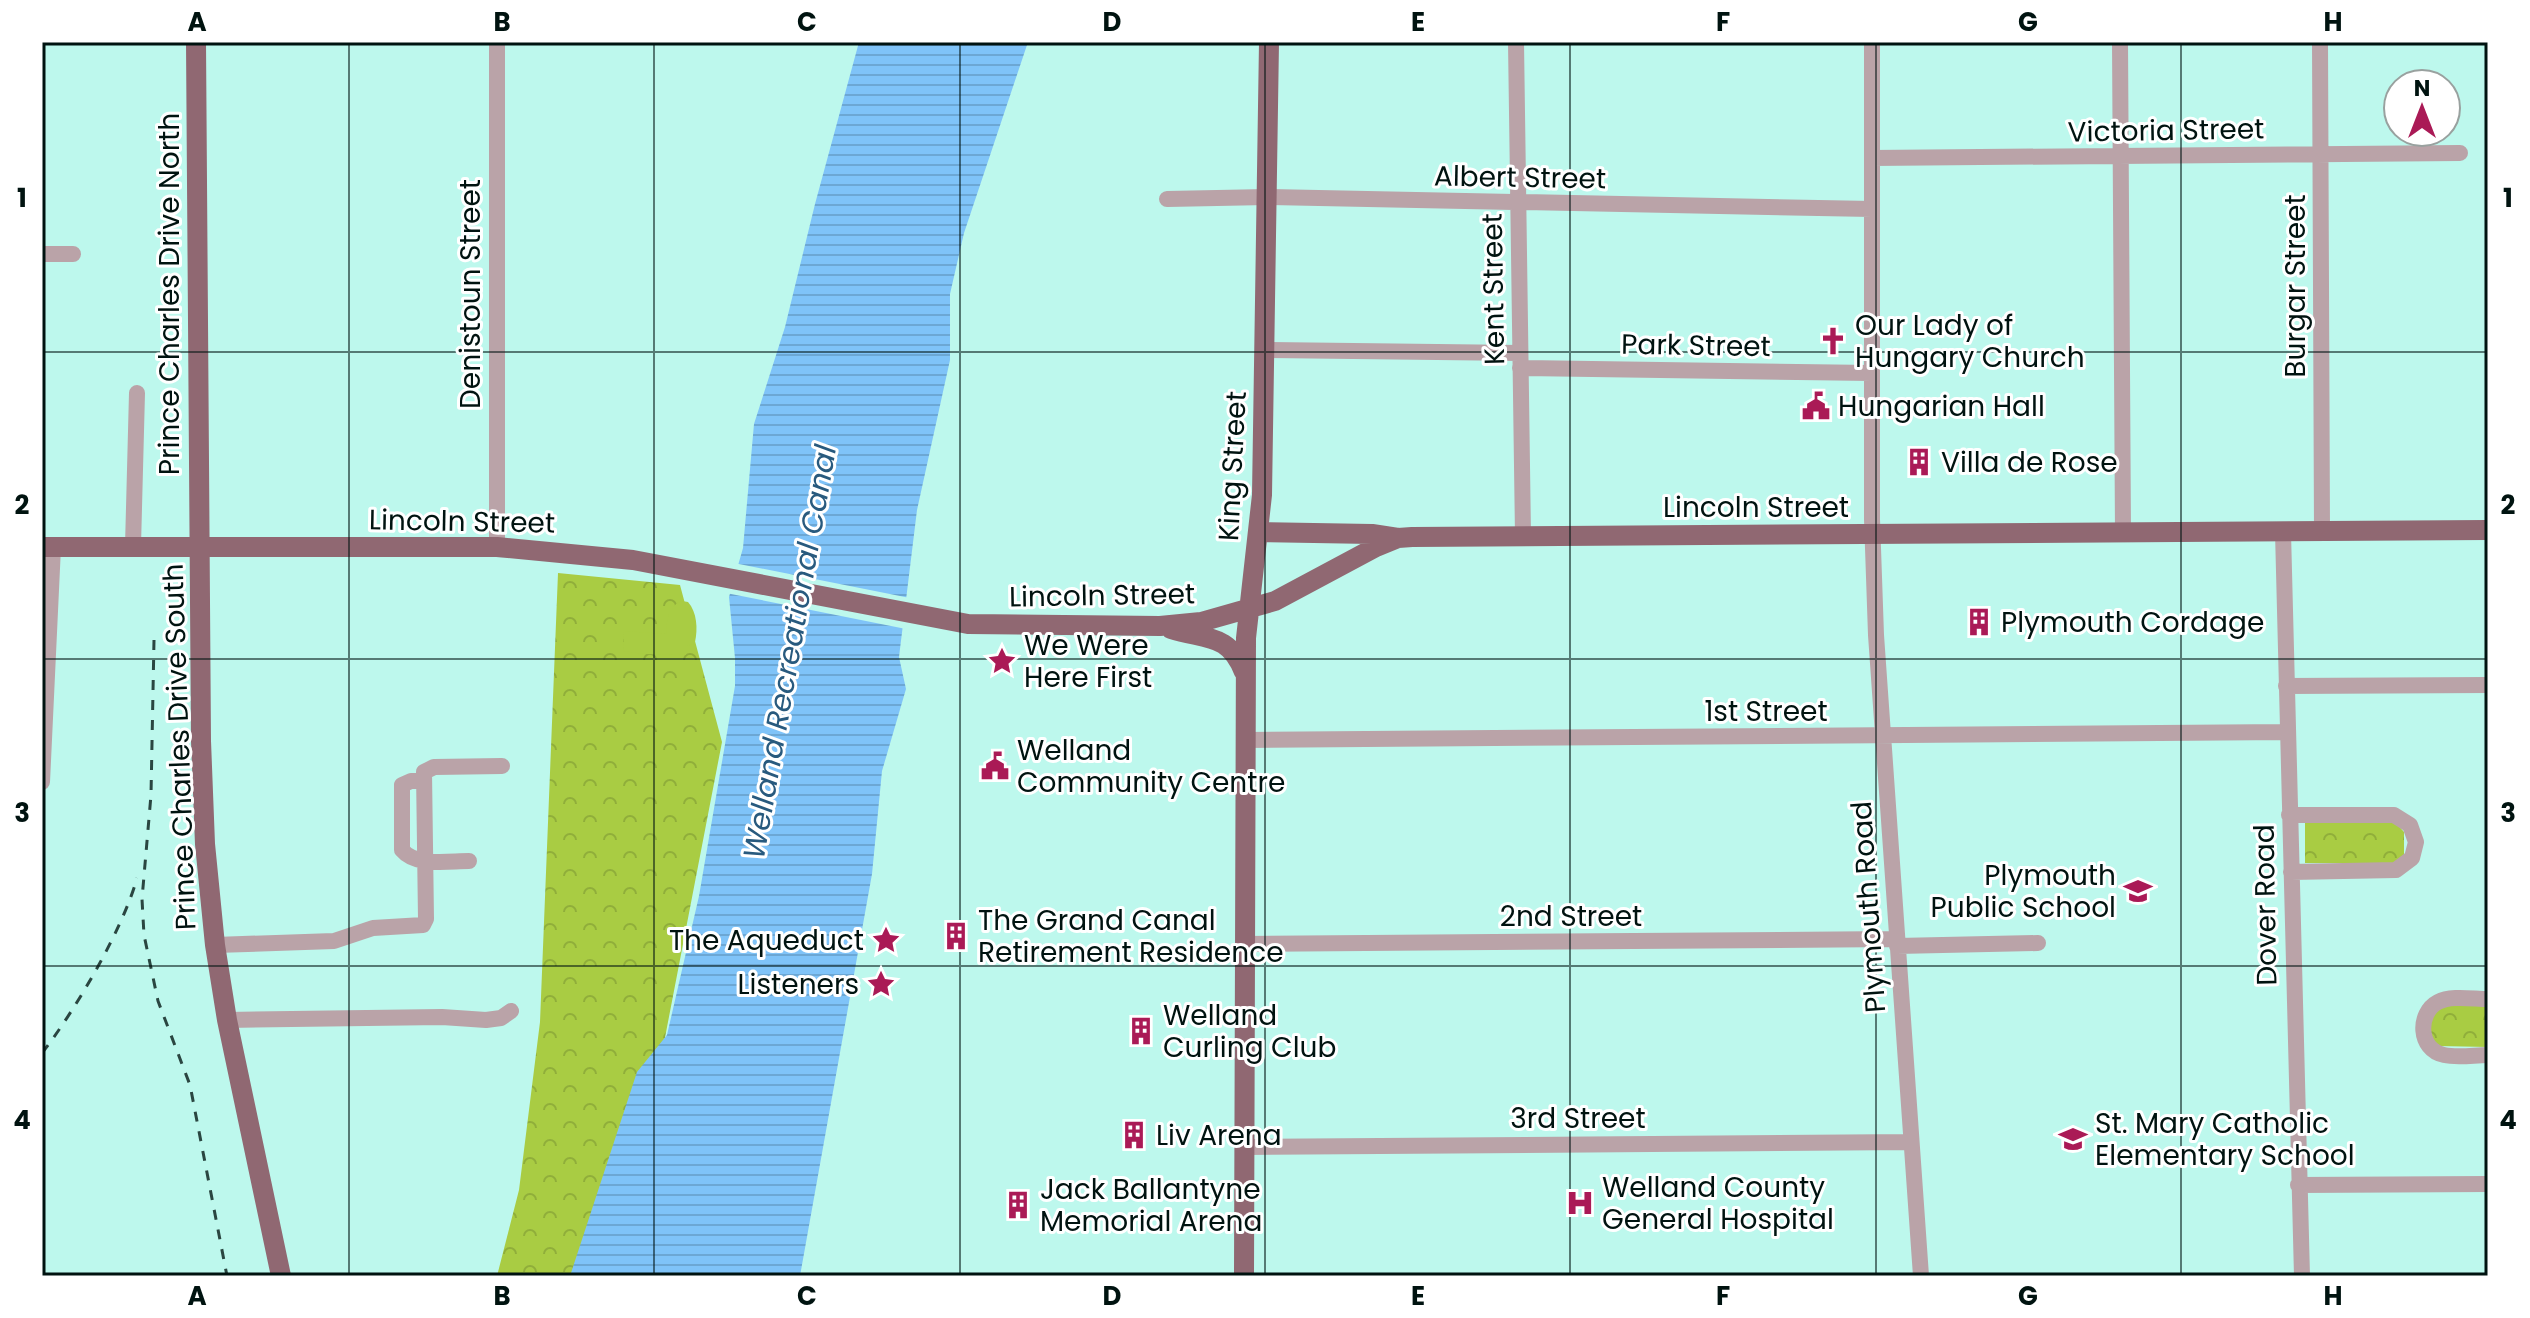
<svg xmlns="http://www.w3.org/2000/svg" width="2530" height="1318" font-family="Poppins,sans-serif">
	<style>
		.park { fill: url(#park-crowns) }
		.pitch { fill: #a9cc43 }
		.water { fill: url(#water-rules) }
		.pier { fill: #bdf8ed }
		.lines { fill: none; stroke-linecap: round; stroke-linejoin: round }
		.minor { stroke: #baa3a8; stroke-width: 16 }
		.major { stroke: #906872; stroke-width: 20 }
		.rail { stroke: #2a4641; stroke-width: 3; stroke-dasharray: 10 10; stroke-linecap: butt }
		.grid { fill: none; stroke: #001310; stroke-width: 2; stroke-opacity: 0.55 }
		.labels { text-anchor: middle; stroke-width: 6; stroke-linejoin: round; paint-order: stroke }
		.street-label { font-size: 28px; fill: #001310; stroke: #fff }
		.poi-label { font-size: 28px; fill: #001310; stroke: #fff; text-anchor: start }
		.water-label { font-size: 30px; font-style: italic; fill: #285a7e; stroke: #fff }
		.neatline { fill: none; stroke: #001310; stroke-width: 3 }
		.grid-label { font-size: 26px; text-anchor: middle; font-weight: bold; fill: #001310 }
	</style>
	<defs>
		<pattern id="park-crowns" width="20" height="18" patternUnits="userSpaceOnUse" patternTransform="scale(2)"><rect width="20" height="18" fill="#a9cc43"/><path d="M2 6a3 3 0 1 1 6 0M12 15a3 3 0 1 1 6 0" fill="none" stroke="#90ae3a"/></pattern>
		<pattern id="water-rules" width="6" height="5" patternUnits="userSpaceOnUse" patternTransform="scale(2)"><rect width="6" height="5" fill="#7fc3f8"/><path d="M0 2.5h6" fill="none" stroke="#6ca7d4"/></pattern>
	</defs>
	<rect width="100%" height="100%" fill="#bdf8ed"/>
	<path class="park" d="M 558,573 L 680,585 L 722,742 L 619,1276 L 497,1276 L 519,1190 L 540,1022 Z
		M 2305,823 L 2396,823 L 2404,832 L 2404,856 L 2394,863 L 2305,863 Z
		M 2447,1006 L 2488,1006 L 2488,1047 L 2438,1046 C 2429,1038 2429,1022 2433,1012 Z"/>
	<path class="pitch" d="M 682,601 L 688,602 C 697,612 698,629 695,642 L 686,647 L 686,655 L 644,654 L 623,651 L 624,631 L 667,634 C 666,621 668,606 682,601 Z"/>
	<path class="water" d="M 859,42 L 1028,42 L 964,233 L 950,294 L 950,360 L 917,510 L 899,657 L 906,689 L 882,771 L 872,874 L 800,1276 L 570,1276 L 637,1072 L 667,1035 L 699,896 L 735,686 L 735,658 L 729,597 L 743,548 L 754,424 L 785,327 L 815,204 Z"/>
	<path class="pier" d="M 734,563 L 910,598 L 906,629 L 726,593 Z"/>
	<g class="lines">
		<path class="minor" d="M 1516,42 L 1523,536
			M 1872,42 L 1872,519 L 1876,635 L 1921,1276
			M 2120,42 L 2123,533
			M 2320,42 L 2322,531
			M 1872,158 L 2460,153
			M 1167,199 L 1267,197 L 1872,209
			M 42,254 L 73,254
			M 1265,350 L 1520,353
			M 1520,368 L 1872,373
			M 2283,532 L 2302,1276
			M 133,546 L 137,393
			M 497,547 L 497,42
			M 2286,686 L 2488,685
			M 1246,740 L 2287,732
			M 424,781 L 411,781 L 402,785 L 402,850 C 416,867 448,861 469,861
			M 42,782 L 53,547
			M 2289,815 L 2394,815 L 2410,825 L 2416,842 L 2412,858 L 2396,870 L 2291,872
			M 1246,944 L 1896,939
			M 215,945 L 334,941 L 373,928 L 423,925 L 426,919 L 424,772 L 434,767 L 502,766
			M 1897,946 L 2038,943
			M 2488,999 C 2473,999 2451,995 2438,1002 C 2417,1013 2418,1050 2444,1055 C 2458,1058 2474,1055 2488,1055
			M 227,1020 L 442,1017 L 486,1020 L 501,1018 L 511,1011
			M 1245,1147 L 1911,1142
			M 2298,1185 L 2488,1184"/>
		<path class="major" d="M 196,42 L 201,741 L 205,844 L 215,945 L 227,1020 L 281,1276
			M 1259,532 L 1372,534 L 1398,538
			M 42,547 L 497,547 L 633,560 L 968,624 L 1160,626 L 1201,622 L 1275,601 L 1376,547 L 1398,538 L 1412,537 L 2488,530
			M 1171,629 C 1206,640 1229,633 1244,672
			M 1244,1276 L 1246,638 L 1262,495 L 1269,42"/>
		<path class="rail" d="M 154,640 L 151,795 L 142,899 L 144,935 L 158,1001 L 190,1085 L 227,1276
			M 42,1053 C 75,1011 123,929 137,878"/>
	</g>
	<path class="grid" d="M 349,42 L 349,1276M 654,42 L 654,1276M 960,42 L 960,1276M 1265,42 L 1265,1276M 1570,42 L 1570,1276M 1876,42 L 1876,1276M 2181,42 L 2181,1276M 42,352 L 2488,352M 42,659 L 2488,659M 42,966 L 2488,966"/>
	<defs>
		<symbol id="church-bare" viewBox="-9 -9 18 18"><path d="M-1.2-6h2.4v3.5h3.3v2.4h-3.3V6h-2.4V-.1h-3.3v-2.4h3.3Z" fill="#aa1a56" stroke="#fff" stroke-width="2.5" paint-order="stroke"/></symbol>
		<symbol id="civic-bare" viewBox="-9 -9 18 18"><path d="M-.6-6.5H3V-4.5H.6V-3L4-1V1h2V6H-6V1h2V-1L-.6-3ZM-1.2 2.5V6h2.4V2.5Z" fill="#aa1a56" stroke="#fff" stroke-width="2.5" paint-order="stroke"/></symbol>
		<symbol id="building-bare" viewBox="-9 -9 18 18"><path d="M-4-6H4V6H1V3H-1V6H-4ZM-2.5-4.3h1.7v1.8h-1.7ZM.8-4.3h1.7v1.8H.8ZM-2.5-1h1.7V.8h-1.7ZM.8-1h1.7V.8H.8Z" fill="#aa1a56" stroke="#fff" stroke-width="2.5" paint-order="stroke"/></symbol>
		<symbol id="sight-bare" viewBox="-9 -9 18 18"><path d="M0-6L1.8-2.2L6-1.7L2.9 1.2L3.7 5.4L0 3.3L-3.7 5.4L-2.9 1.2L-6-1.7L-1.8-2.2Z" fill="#aa1a56" stroke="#fff" stroke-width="2.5" paint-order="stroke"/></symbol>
		<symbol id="school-bare" viewBox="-9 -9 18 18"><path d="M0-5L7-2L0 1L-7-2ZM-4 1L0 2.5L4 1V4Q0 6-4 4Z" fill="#aa1a56" stroke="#fff" stroke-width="2.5" paint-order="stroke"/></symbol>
		<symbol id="hospital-bare" viewBox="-9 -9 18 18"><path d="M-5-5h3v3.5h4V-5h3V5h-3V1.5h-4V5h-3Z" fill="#aa1a56" stroke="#fff" stroke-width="2.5" paint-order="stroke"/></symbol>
	</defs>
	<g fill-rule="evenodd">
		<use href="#church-bare" x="1813" y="321" width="40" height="40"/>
		<use href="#civic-bare" x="1796" y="386" width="40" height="40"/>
		<use href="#building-bare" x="1899" y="442" width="40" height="40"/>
		<use href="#building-bare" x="1959" y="602" width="40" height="40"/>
		<use href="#sight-bare" x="982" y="641" width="40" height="40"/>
		<use href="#civic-bare" x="975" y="746" width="40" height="40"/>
		<use href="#school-bare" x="2118" y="871" width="40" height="40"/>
		<use href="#building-bare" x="936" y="916" width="40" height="40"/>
		<use href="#sight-bare" x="866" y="920" width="40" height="40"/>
		<use href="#sight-bare" x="861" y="964" width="40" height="40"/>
		<use href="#building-bare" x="1121" y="1011" width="40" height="40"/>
		<use href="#building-bare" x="1114" y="1115" width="40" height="40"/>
		<use href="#school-bare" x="2053" y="1119" width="40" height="40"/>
		<use href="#hospital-bare" x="1560" y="1183" width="40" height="40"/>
		<use href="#building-bare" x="998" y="1185" width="40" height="40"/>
	</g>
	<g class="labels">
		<g class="street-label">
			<text transform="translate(2166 130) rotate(-1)" y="10">Victoria Street</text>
			<text transform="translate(1520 177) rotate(1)" y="10">Albert Street</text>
			<text transform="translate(2295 286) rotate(-90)" y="10">Burgar Street</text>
			<text transform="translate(1493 289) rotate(-91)" y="10">Kent Street</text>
			<text transform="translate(169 294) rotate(-90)" y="10">Prince Charles Drive North</text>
			<text transform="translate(470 294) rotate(-90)" y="10">Denistoun Street</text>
			<text transform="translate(1696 345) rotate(1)" y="10">Park Street</text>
			<text transform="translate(1232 466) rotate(-87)" y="10">King Street</text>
			<text x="1756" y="517">Lincoln Street</text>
			<text transform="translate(462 521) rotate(1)" y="10">Lincoln Street</text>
			<text transform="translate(1102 595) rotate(-1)" y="10">Lincoln Street</text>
			<text x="1766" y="721">1st Street</text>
			<text transform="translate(179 747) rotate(-92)" y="10">Prince Charles Drive South</text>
			<text transform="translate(2265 905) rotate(-91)" y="10">Dover Road</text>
			<text transform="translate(1868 907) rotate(-94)" y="10">Plymouth Road</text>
			<text x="1571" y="926">2nd Street</text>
			<text x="1578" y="1128">3rd Street</text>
		</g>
		<g class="poi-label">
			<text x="1855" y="335">Our Lady of<tspan x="1855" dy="32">Hungary Church</tspan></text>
			<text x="1838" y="416">Hungarian Hall</text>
			<text x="1941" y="472">Villa de Rose</text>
			<text x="2001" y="632">Plymouth Cordage</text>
			<text x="1024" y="655">We Were<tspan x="1024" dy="32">Here First</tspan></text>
			<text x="1017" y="760">Welland<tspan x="1017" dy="32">Community Centre</tspan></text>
			<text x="2116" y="885" text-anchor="end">Plymouth<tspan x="2116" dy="32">Public School</tspan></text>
			<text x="978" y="930">The Grand Canal<tspan x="978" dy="32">Retirement Residence</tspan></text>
			<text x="864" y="950" text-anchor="end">The Aqueduct</text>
			<text x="859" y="994" text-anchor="end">Listeners</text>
			<text x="1163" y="1025">Welland<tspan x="1163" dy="32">Curling Club</tspan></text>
			<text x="2095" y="1133">St. Mary Catholic<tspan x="2095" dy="32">Elementary School</tspan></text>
			<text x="1156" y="1145">Liv Arena</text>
			<text x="1602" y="1197">Welland County<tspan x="1602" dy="32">General Hospital</tspan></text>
			<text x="1040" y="1199">Jack Ballantyne<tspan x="1040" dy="32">Memorial Arena</tspan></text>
		</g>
		<g class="water-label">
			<text transform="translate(790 652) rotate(-80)" y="10">Welland Recreational Canal</text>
		</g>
	</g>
	<rect width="2530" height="1318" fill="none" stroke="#ffffff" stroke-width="88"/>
	<g transform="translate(2422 108)"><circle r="38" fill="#ffffff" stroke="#99a19f" stroke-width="2"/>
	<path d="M0-6L14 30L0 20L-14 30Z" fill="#aa1a56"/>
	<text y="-12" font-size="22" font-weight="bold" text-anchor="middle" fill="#001310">N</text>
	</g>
	<rect x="44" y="44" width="2442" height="1230" class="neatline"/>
	<g class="grid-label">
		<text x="197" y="31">A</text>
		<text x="502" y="31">B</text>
		<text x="807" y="31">C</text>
		<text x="1112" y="31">D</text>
		<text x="1418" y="31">E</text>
		<text x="1723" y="31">F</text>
		<text x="2028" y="31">G</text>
		<text x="2333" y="31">H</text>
		<text x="22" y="207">1</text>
		<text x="2508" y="207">1</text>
		<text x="22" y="514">2</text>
		<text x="2508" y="514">2</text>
		<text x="22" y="822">3</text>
		<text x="2508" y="822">3</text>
		<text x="22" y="1129">4</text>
		<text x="2508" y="1129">4</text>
		<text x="197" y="1305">A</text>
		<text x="502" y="1305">B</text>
		<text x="807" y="1305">C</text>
		<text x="1112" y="1305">D</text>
		<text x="1418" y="1305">E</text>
		<text x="1723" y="1305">F</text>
		<text x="2028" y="1305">G</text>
		<text x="2333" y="1305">H</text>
	</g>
</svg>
